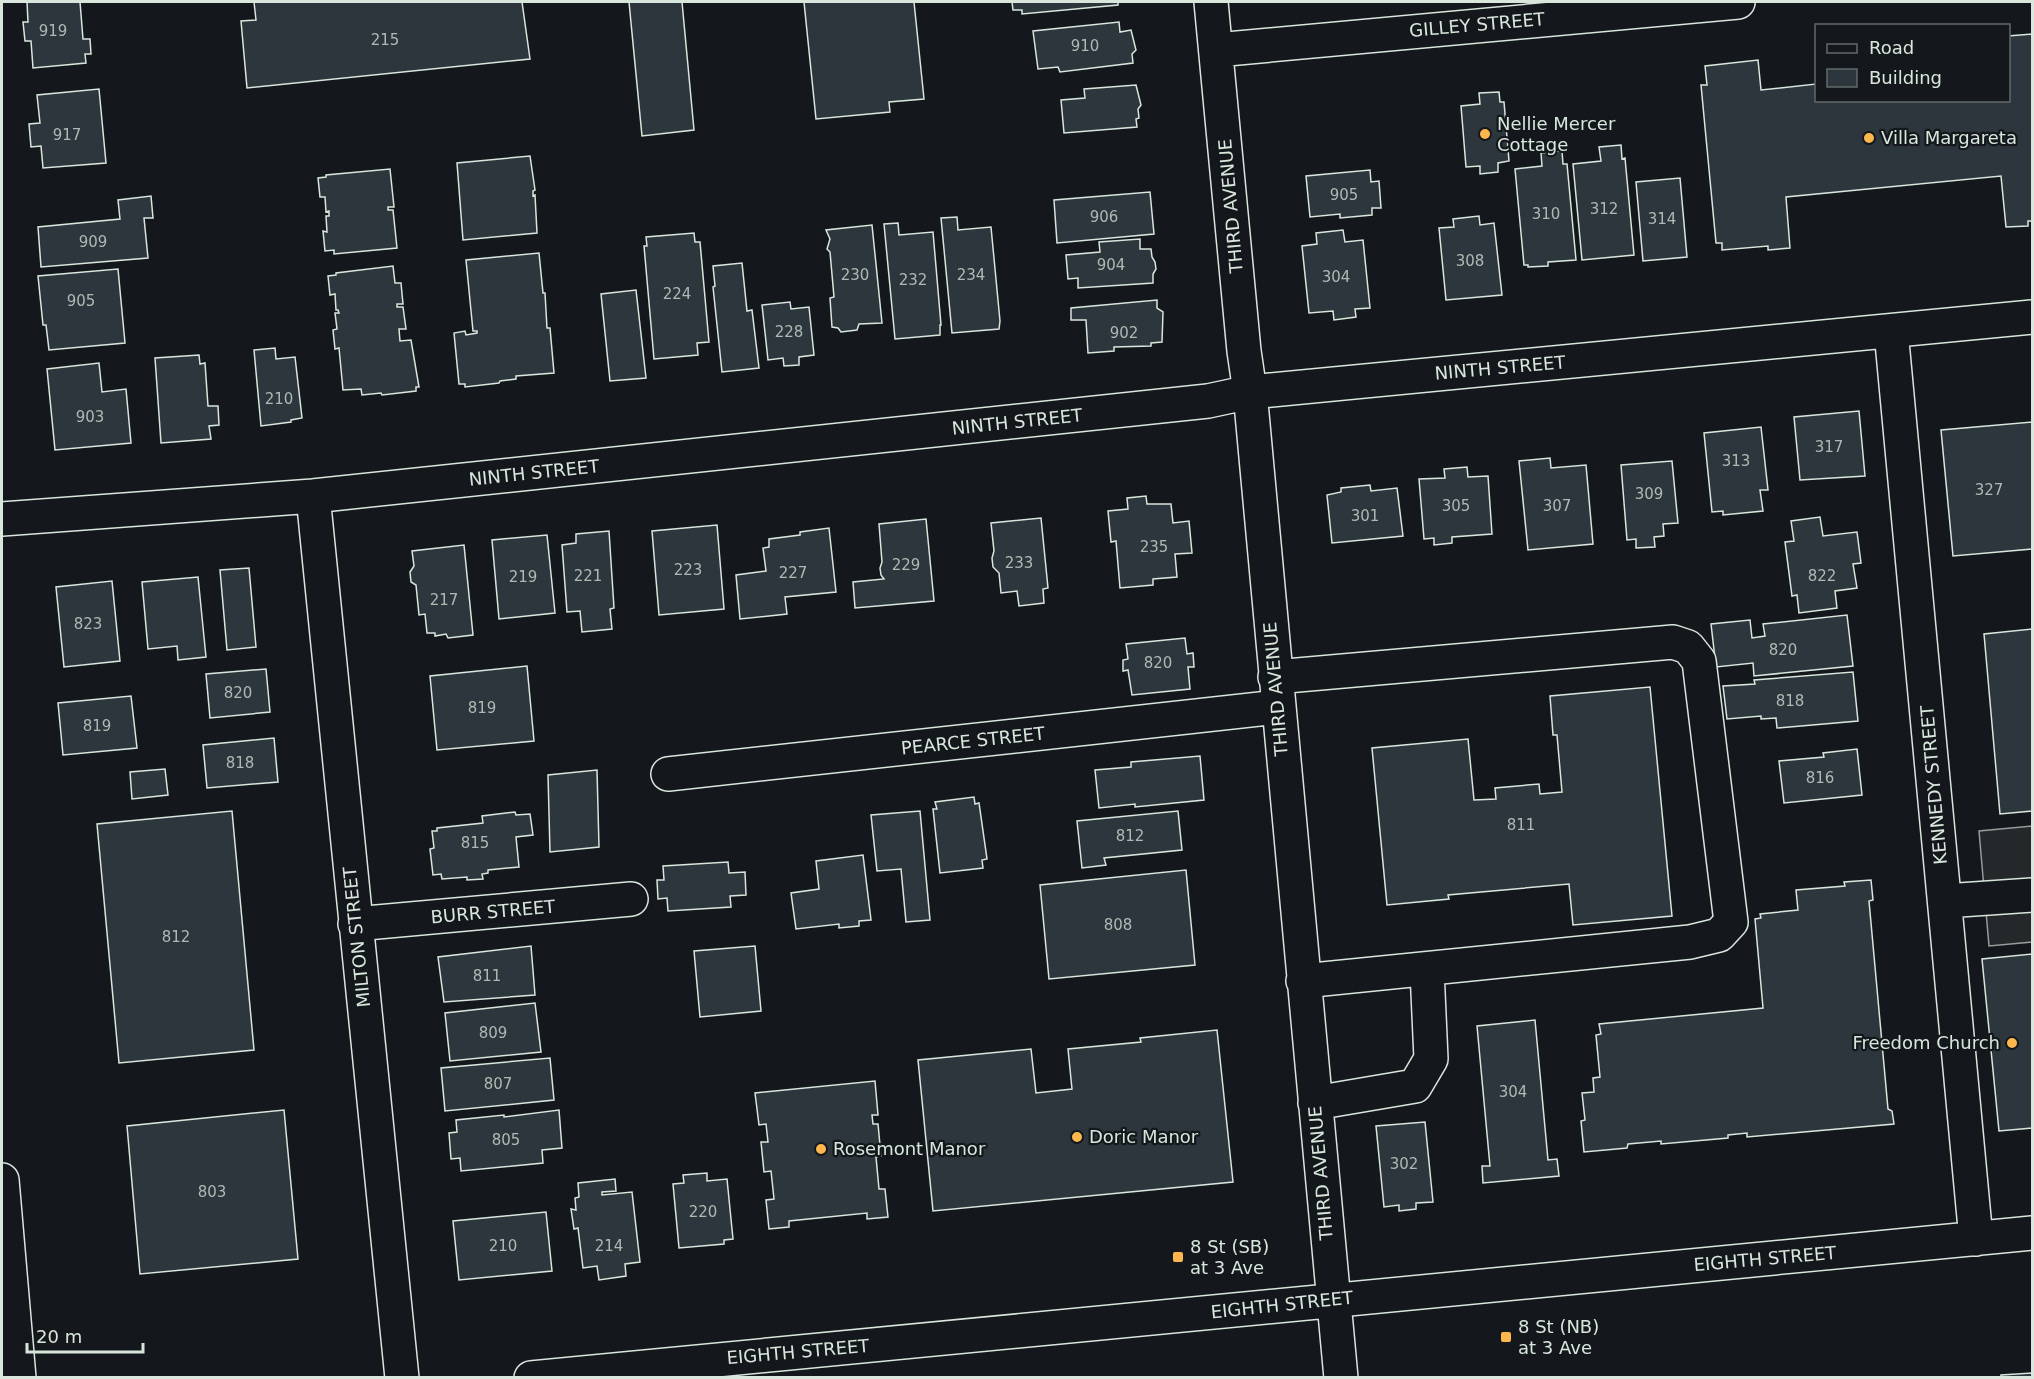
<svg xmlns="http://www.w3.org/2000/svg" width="2034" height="1379" font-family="'DejaVu Sans',sans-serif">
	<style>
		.parking { fill: #24282b; stroke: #939e99; stroke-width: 1.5 }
		.building { fill: #2c363c; stroke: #d8e6dc; stroke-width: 1.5 }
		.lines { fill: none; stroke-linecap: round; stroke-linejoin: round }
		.minor-casing { stroke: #d8e6dc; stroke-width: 36 }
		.minor { stroke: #14181c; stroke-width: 33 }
		.poi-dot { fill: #ffb74d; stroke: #14181c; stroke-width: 2 }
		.labels { text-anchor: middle; stroke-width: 4.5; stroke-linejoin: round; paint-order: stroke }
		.number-label { font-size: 15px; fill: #adbab4 }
		.street-label { font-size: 18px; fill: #d8e6dc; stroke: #14181c }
		.poi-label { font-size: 18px; fill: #d8e6dc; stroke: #14181c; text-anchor: start }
	</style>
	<rect width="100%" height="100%" fill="#14181c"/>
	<path class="parking" d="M 2032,826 L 2032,942 L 1989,946 L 1979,831 Z"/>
	<path class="building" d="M 27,2 L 80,2 L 83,39 L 90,39 L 91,54 L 85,54 L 86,63 L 33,68 L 31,41 L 25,41 L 23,22 L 28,22 Z
		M 254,2 L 522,2 L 530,59 L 247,88 L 241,21 L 256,20 Z
		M 629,2 L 682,2 L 694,130 L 642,136 Z
		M 804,2 L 914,2 L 924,99 L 889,102 L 890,112 L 816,119 Z
		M 1012,2 L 1118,2 L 1118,5 L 1022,14 L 1022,10 L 1013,10 Z
		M 1119,22 L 1120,32 L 1131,30 L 1136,50 L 1132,54 L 1133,63 L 1060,72 L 1058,67 L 1038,69 L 1033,31 Z
		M 2032,34 L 2032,221 L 2028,221 L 2028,226 L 2006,227 L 2001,176 L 1786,197 L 1790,248 L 1768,250 L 1768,246 L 1722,250 L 1722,243 L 1716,243 L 1701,85 L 1707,85 L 1705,66 L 1758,60 L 1761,90 L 1816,84 L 1816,100 L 2008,100 L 2008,36 Z
		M 1136,85 L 1141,105 L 1138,109 L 1139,118 L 1136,119 L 1137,127 L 1064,133 L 1061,100 L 1085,98 L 1084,89 Z
		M 99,89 L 106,163 L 43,168 L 41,146 L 31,147 L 29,124 L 40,123 L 37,95 Z
		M 1499,92 L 1500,102 L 1504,102 L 1509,161 L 1498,163 L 1498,172 L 1480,174 L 1480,166 L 1466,167 L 1461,106 L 1480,104 L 1479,93 Z
		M 1621,145 L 1622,159 L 1625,158 L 1634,255 L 1582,260 L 1573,164 L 1601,161 L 1599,147 Z
		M 1562,151 L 1563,164 L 1567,164 L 1576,260 L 1548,262 L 1548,266 L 1528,267 L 1528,265 L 1524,265 L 1515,169 L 1542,166 L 1541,153 Z
		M 530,156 L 535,190 L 533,191 L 533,196 L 535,195 L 537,233 L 463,240 L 457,163 Z
		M 390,169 L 394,207 L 388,207 L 388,210 L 393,210 L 397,248 L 334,254 L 334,250 L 325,251 L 323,231 L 327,232 L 326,216 L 329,216 L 329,211 L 326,212 L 325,197 L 320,197 L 318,178 L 326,177 L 326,175 Z
		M 1370,170 L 1371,182 L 1379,181 L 1381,208 L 1372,208 L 1372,215 L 1340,218 L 1340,214 L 1310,217 L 1306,176 Z
		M 1680,178 L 1687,257 L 1643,261 L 1636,182 Z
		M 1150,192 L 1154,234 L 1057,243 L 1054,200 Z
		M 151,196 L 153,218 L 144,218 L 148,258 L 41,267 L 38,227 L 120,219 L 118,200 Z
		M 1479,216 L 1480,225 L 1494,223 L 1502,295 L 1446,300 L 1439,228 L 1454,227 L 1453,219 Z
		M 957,217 L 958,230 L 991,227 L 1000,321 L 999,329 L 952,333 L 941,218 Z
		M 898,223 L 899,235 L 933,232 L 941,325 L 940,325 L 940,335 L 895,339 L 884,224 Z
		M 872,225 L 882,323 L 859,324 L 857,330 L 841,332 L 838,328 L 832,327 L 830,298 L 834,297 L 830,252 L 827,249 L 830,239 L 826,230 Z
		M 1343,230 L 1345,242 L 1363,240 L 1370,308 L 1355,309 L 1356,317 L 1334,320 L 1333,311 L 1309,313 L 1302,246 L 1317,244 L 1316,233 Z
		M 694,233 L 695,242 L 700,242 L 709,342 L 697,343 L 698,355 L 654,359 L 644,246 L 647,246 L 646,237 Z
		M 1140,239 L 1140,249 L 1151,249 L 1152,257 L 1155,262 L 1156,269 L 1153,274 L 1153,283 L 1078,288 L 1078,278 L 1068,279 L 1066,255 L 1100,252 L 1099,242 Z
		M 539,253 L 543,293 L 545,293 L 547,328 L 550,328 L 554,373 L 516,376 L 516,379 L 500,381 L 499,383 L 465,387 L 465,384 L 459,384 L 454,333 L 465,331 L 466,335 L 477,333 L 477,331 L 473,331 L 466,260 Z
		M 742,263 L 747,311 L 752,310 L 759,368 L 722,372 L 713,287 L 715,286 L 713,266 Z
		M 393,266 L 395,283 L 401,283 L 403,304 L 397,304 L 397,307 L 403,307 L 406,329 L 399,329 L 400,341 L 411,340 L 419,387 L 416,387 L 416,391 L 382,395 L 381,393 L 362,395 L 361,389 L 343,390 L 339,348 L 335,349 L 333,330 L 337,329 L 335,313 L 339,313 L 338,310 L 336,310 L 335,294 L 330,295 L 328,276 L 336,275 L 336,273 Z
		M 118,269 L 125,343 L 49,350 L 46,325 L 43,325 L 38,276 Z
		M 636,290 L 646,378 L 610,381 L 601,294 Z
		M 1157,300 L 1157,308 L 1163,312 L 1162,342 L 1151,343 L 1151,346 L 1114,347 L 1114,351 L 1088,353 L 1086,320 L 1071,320 L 1071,308 Z
		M 790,302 L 791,309 L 809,307 L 814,355 L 799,357 L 799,365 L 784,366 L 783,358 L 768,360 L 762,305 Z
		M 275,348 L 276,359 L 295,357 L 302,418 L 291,420 L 291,422 L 261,426 L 254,350 Z
		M 199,355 L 200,364 L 205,363 L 208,406 L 218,406 L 219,425 L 209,426 L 211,439 L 161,443 L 155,358 Z
		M 99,363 L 102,392 L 126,389 L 131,443 L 55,450 L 47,369 Z
		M 1859,411 L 1865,476 L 1800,480 L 1794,417 Z
		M 2032,422 L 2032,549 L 1953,556 L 1941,430 Z
		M 1761,427 L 1768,490 L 1760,490 L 1763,511 L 1723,515 L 1723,511 L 1712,512 L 1704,433 Z
		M 1550,458 L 1551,468 L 1586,465 L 1593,544 L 1528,550 L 1519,461 Z
		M 1672,461 L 1678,523 L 1663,524 L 1664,536 L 1654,537 L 1655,547 L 1636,548 L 1636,539 L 1627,540 L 1621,465 Z
		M 1467,467 L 1468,477 L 1488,476 L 1492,534 L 1452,537 L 1452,543 L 1434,545 L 1434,538 L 1424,539 L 1419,479 L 1445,478 L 1444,469 Z
		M 1370,485 L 1371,491 L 1397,488 L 1403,536 L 1332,543 L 1327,495 L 1341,492 L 1341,488 Z
		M 1146,496 L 1147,504 L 1171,504 L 1173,523 L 1189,521 L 1192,553 L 1175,554 L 1177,577 L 1153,579 L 1153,585 L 1120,588 L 1116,541 L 1111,542 L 1108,511 L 1128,509 L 1127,498 Z
		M 1820,517 L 1823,536 L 1857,532 L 1861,563 L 1853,564 L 1857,588 L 1835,591 L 1837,608 L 1799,613 L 1797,595 L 1792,596 L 1785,542 L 1794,541 L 1791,521 Z
		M 1041,518 L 1048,588 L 1043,589 L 1044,603 L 1019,606 L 1017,591 L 1001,593 L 999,573 L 993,567 L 992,558 L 994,551 L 991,523 Z
		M 926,519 L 934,601 L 855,608 L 853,582 L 884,579 L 881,575 L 880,568 L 882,562 L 879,524 Z
		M 717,525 L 724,609 L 659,615 L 652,531 Z
		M 829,528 L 836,592 L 785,597 L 787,614 L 740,619 L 736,575 L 766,571 L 763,548 L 769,547 L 769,539 L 800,535 L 800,532 Z
		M 609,531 L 614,608 L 610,609 L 612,629 L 582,632 L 580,611 L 567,612 L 562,545 L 576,543 L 576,534 Z
		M 547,535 L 555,613 L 499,619 L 492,540 Z
		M 464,545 L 473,635 L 448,638 L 446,634 L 435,636 L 435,633 L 427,633 L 425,614 L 419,615 L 416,585 L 411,582 L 410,572 L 414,566 L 412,551 Z
		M 249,568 L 256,647 L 227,650 L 220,570 Z
		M 198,577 L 206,657 L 178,660 L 177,646 L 148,649 L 142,582 Z
		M 112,581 L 120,661 L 64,667 L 56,587 Z
		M 1847,615 L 1853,666 L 1754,676 L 1753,663 L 1716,667 L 1711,624 L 1750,620 L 1752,638 L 1765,636 L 1763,624 Z
		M 2032,629 L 2032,811 L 2000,814 L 1984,634 Z
		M 1185,638 L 1187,654 L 1193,653 L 1194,667 L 1188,667 L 1190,689 L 1132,695 L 1128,670 L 1123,671 L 1123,660 L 1128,659 L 1126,644 Z
		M 527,666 L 534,741 L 437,750 L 430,676 Z
		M 266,669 L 270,712 L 210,718 L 206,674 Z
		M 1853,672 L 1858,721 L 1777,728 L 1776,718 L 1761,719 L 1761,716 L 1727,719 L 1723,686 L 1755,684 L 1754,680 Z
		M 1650,687 L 1672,916 L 1573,925 L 1569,884 L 1448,895 L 1449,899 L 1387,905 L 1372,748 L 1468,739 L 1474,800 L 1496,799 L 1495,788 L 1539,784 L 1540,794 L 1562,792 L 1557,735 L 1553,735 L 1550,696 Z
		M 131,696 L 137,748 L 63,755 L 58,703 Z
		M 274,738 L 278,782 L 207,788 L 203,745 Z
		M 1857,749 L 1862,795 L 1784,803 L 1779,761 L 1824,757 L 1823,753 Z
		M 1200,756 L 1204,800 L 1135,807 L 1135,804 L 1099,808 L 1095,770 L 1131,767 L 1131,762 Z
		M 165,769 L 168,795 L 132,799 L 130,772 Z
		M 597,770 L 599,847 L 550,852 L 548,775 Z
		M 974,797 L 975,804 L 979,803 L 987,859 L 982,860 L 983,868 L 940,873 L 933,809 L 937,809 L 935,802 Z
		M 232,811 L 254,1050 L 119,1063 L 97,824 Z
		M 920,811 L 930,920 L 906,922 L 901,869 L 877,871 L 871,815 Z
		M 1178,811 L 1182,850 L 1104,858 L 1106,865 L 1082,868 L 1077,821 Z
		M 515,812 L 516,815 L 530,814 L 533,835 L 516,837 L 519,867 L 488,870 L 488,873 L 482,874 L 483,879 L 467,880 L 467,877 L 442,879 L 441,874 L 433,875 L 430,849 L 434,848 L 432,831 L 437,831 L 437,828 L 483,823 L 482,816 Z
		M 863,855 L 871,920 L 859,921 L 859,926 L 839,928 L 839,924 L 796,929 L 791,893 L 819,889 L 816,861 Z
		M 728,862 L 729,873 L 745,872 L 746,895 L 730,896 L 731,907 L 668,911 L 667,898 L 658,899 L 657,880 L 664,880 L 663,866 Z
		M 1186,870 L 1195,965 L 1049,979 L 1040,885 Z
		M 1871,880 L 1873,900 L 1869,901 L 1888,1109 L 1892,1111 L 1894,1124 L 1747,1137 L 1747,1133 L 1728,1135 L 1728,1138 L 1661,1144 L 1661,1141 L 1628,1144 L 1627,1148 L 1584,1152 L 1581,1121 L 1585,1120 L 1582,1093 L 1594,1092 L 1593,1078 L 1600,1077 L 1596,1035 L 1601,1034 L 1599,1024 L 1763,1008 L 1755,919 L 1761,918 L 1760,914 L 1798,910 L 1796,890 L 1845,886 L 1844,882 Z
		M 531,946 L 535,995 L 444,1002 L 438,957 Z
		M 755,946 L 761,1011 L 700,1017 L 694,951 Z
		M 2032,954 L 2032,1128 L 1999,1131 L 1982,959 Z
		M 535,1003 L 541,1052 L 450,1061 L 445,1013 Z
		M 1535,1020 L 1548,1160 L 1557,1159 L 1559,1176 L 1483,1183 L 1482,1166 L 1490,1166 L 1477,1026 Z
		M 1217,1030 L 1233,1182 L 933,1211 L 918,1060 L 1031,1049 L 1036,1093 L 1072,1089 L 1068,1049 L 1141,1042 L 1140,1038 Z
		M 550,1058 L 554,1100 L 445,1111 L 441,1068 Z
		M 875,1081 L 878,1115 L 872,1115 L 873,1124 L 878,1124 L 881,1156 L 876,1157 L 879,1189 L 885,1189 L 888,1217 L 867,1219 L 867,1213 L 789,1221 L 789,1227 L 769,1229 L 766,1200 L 774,1199 L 771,1171 L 764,1172 L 761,1142 L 768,1142 L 766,1124 L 759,1125 L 755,1093 Z
		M 284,1110 L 298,1259 L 140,1274 L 127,1126 Z
		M 559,1110 L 562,1148 L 542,1150 L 543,1163 L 461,1171 L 460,1158 L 451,1159 L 449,1133 L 457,1132 L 456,1120 L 504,1115 L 504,1117 Z
		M 1425,1122 L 1433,1202 L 1416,1203 L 1416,1209 L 1399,1211 L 1399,1205 L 1384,1207 L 1376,1126 Z
		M 707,1173 L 707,1181 L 727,1179 L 733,1239 L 724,1240 L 724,1244 L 679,1248 L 673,1184 L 684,1183 L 683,1175 Z
		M 615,1179 L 616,1191 L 602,1192 L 602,1195 L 632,1192 L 640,1262 L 625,1264 L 626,1276 L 599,1280 L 597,1266 L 583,1268 L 578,1228 L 574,1229 L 571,1209 L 576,1210 L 575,1198 L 579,1197 L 578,1183 Z
		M 546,1212 L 552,1271 L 459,1280 L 453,1221 Z
		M 2032,1373 L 2032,1378 L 2001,1378 L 2001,1375 Z"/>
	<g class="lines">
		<defs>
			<path id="minor" d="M 1211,2 L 1244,351 L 1250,392 L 1341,1378
				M 1216,50 L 1738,2
				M 1891,331 L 1976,1239
				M 313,496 L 402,1378
				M 2,519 L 313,496 L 1208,401 L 1250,392 L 2032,317
				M 1275,677 L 1673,642 L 1688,647 L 1699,661 L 1731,922 L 1719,935 L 1690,942 L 1303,981
				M 668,774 L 1278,707
				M 1945,901 L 2032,895
				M 355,924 L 631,899
				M 1315,1103 L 1415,1086 L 1431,1059 L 1427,970
				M 2,1180 L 19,1378
				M 531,1378 L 2032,1233"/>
		</defs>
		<use href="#minor" class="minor-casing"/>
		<use href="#minor" class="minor"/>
	</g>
	<g class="poi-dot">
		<circle cx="1485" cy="134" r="6"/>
		<circle cx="1869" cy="138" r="6"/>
		<circle cx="2012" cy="1043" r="6"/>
		<circle cx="1077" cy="1137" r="6"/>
		<circle cx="821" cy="1149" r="6"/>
		<rect x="1172" y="1251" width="12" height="12" rx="3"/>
		<rect x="1500" y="1331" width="12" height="12" rx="3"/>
	</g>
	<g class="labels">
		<g class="number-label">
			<text x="53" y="36">919</text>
			<text x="385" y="45">215</text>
			<text x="1085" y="51">910</text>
			<text x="67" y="140">917</text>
			<text x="1344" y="200">905</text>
			<text x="1604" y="214">312</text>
			<text x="1546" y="219">310</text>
			<text x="1104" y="222">906</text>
			<text x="1662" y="224">314</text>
			<text x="93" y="247">909</text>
			<text x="1470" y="266">308</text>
			<text x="1111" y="270">904</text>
			<text x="855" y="280">230</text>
			<text x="971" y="280">234</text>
			<text x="1336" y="282">304</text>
			<text x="913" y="285">232</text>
			<text x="677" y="299">224</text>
			<text x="81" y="306">905</text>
			<text x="789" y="337">228</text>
			<text x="1124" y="338">902</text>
			<text x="279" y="404">210</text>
			<text x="90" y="422">903</text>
			<text x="1829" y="452">317</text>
			<text x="1736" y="466">313</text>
			<text x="1989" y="495">327</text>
			<text x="1649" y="499">309</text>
			<text x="1456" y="511">305</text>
			<text x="1557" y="511">307</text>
			<text x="1365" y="521">301</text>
			<text x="1154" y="552">235</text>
			<text x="1019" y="568">233</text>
			<text x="906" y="570">229</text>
			<text x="688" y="575">223</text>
			<text x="793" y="578">227</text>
			<text x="588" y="581">221</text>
			<text x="1822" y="581">822</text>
			<text x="523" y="582">219</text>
			<text x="444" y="605">217</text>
			<text x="88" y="629">823</text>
			<text x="1783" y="655">820</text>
			<text x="1158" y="668">820</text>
			<text x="238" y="698">820</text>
			<text x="1790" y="706">818</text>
			<text x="482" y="713">819</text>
			<text x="97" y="731">819</text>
			<text x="240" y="768">818</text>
			<text x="1820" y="783">816</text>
			<text x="1521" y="830">811</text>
			<text x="1130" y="841">812</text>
			<text x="475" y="848">815</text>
			<text x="1118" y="930">808</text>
			<text x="176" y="942">812</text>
			<text x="487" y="981">811</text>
			<text x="493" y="1038">809</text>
			<text x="498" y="1089">807</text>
			<text x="1513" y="1097">304</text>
			<text x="506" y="1145">805</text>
			<text x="1404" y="1169">302</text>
			<text x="212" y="1197">803</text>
			<text x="703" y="1217">220</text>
			<text x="503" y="1251">210</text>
			<text x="609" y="1251">214</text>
		</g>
		<g class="street-label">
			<text transform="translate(1477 25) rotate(-5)" y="6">GILLEY STREET</text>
			<text transform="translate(1231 206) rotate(-95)" y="6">THIRD AVENUE</text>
			<text transform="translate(1500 368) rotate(-5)" y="6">NINTH STREET</text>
			<text transform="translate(1017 422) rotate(-6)" y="6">NINTH STREET</text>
			<text transform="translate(534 473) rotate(-6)" y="6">NINTH STREET</text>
			<text transform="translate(1276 689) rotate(-95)" y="6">THIRD AVENUE</text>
			<text transform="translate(973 741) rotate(-6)" y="6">PEARCE STREET</text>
			<text transform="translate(1934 785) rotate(-95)" y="6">KENNEDY STREET</text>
			<text transform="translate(493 912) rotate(-5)" y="6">BURR STREET</text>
			<text transform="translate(357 937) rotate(-96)" y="6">MILTON STREET</text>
			<text transform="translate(1321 1173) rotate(-95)" y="6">THIRD AVENUE</text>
			<text transform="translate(1765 1259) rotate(-5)" y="6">EIGHTH STREET</text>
			<text transform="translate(1282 1305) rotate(-6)" y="6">EIGHTH STREET</text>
			<text transform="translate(798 1352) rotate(-5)" y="6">EIGHTH STREET</text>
		</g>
		<g class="poi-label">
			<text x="1497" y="130">Nellie Mercer<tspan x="1497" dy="21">Cottage</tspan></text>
			<text x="1881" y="144">Villa Margareta</text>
			<text x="2000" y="1049" text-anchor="end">Freedom Church</text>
			<text x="1089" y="1143">Doric Manor</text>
			<text x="833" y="1155">Rosemont Manor</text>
			<text x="1190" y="1253">8 St (SB)<tspan x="1190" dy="21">at 3 Ave</tspan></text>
			<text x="1518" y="1333">8 St (NB)<tspan x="1518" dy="21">at 3 Ave</tspan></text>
		</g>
	</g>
	<rect width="2034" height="1379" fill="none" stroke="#d8e6dc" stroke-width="6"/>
	<rect x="1815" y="24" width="195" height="78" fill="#14181c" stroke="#626a69" stroke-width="1.5"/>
	<rect x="1827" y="44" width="30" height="9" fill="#14181c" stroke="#626a69" stroke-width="1.5"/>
	<text x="1869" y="54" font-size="18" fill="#d8e6dc">Road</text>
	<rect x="1827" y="69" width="30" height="18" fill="#2c363c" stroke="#626a69" stroke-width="1.5"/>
	<text x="1869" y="84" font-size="18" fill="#d8e6dc">Building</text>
	<path d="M27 1343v9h116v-9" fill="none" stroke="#d8e6dc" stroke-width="3"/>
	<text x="36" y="1343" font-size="18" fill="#d8e6dc" stroke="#14181c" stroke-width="4.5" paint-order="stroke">20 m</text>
</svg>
